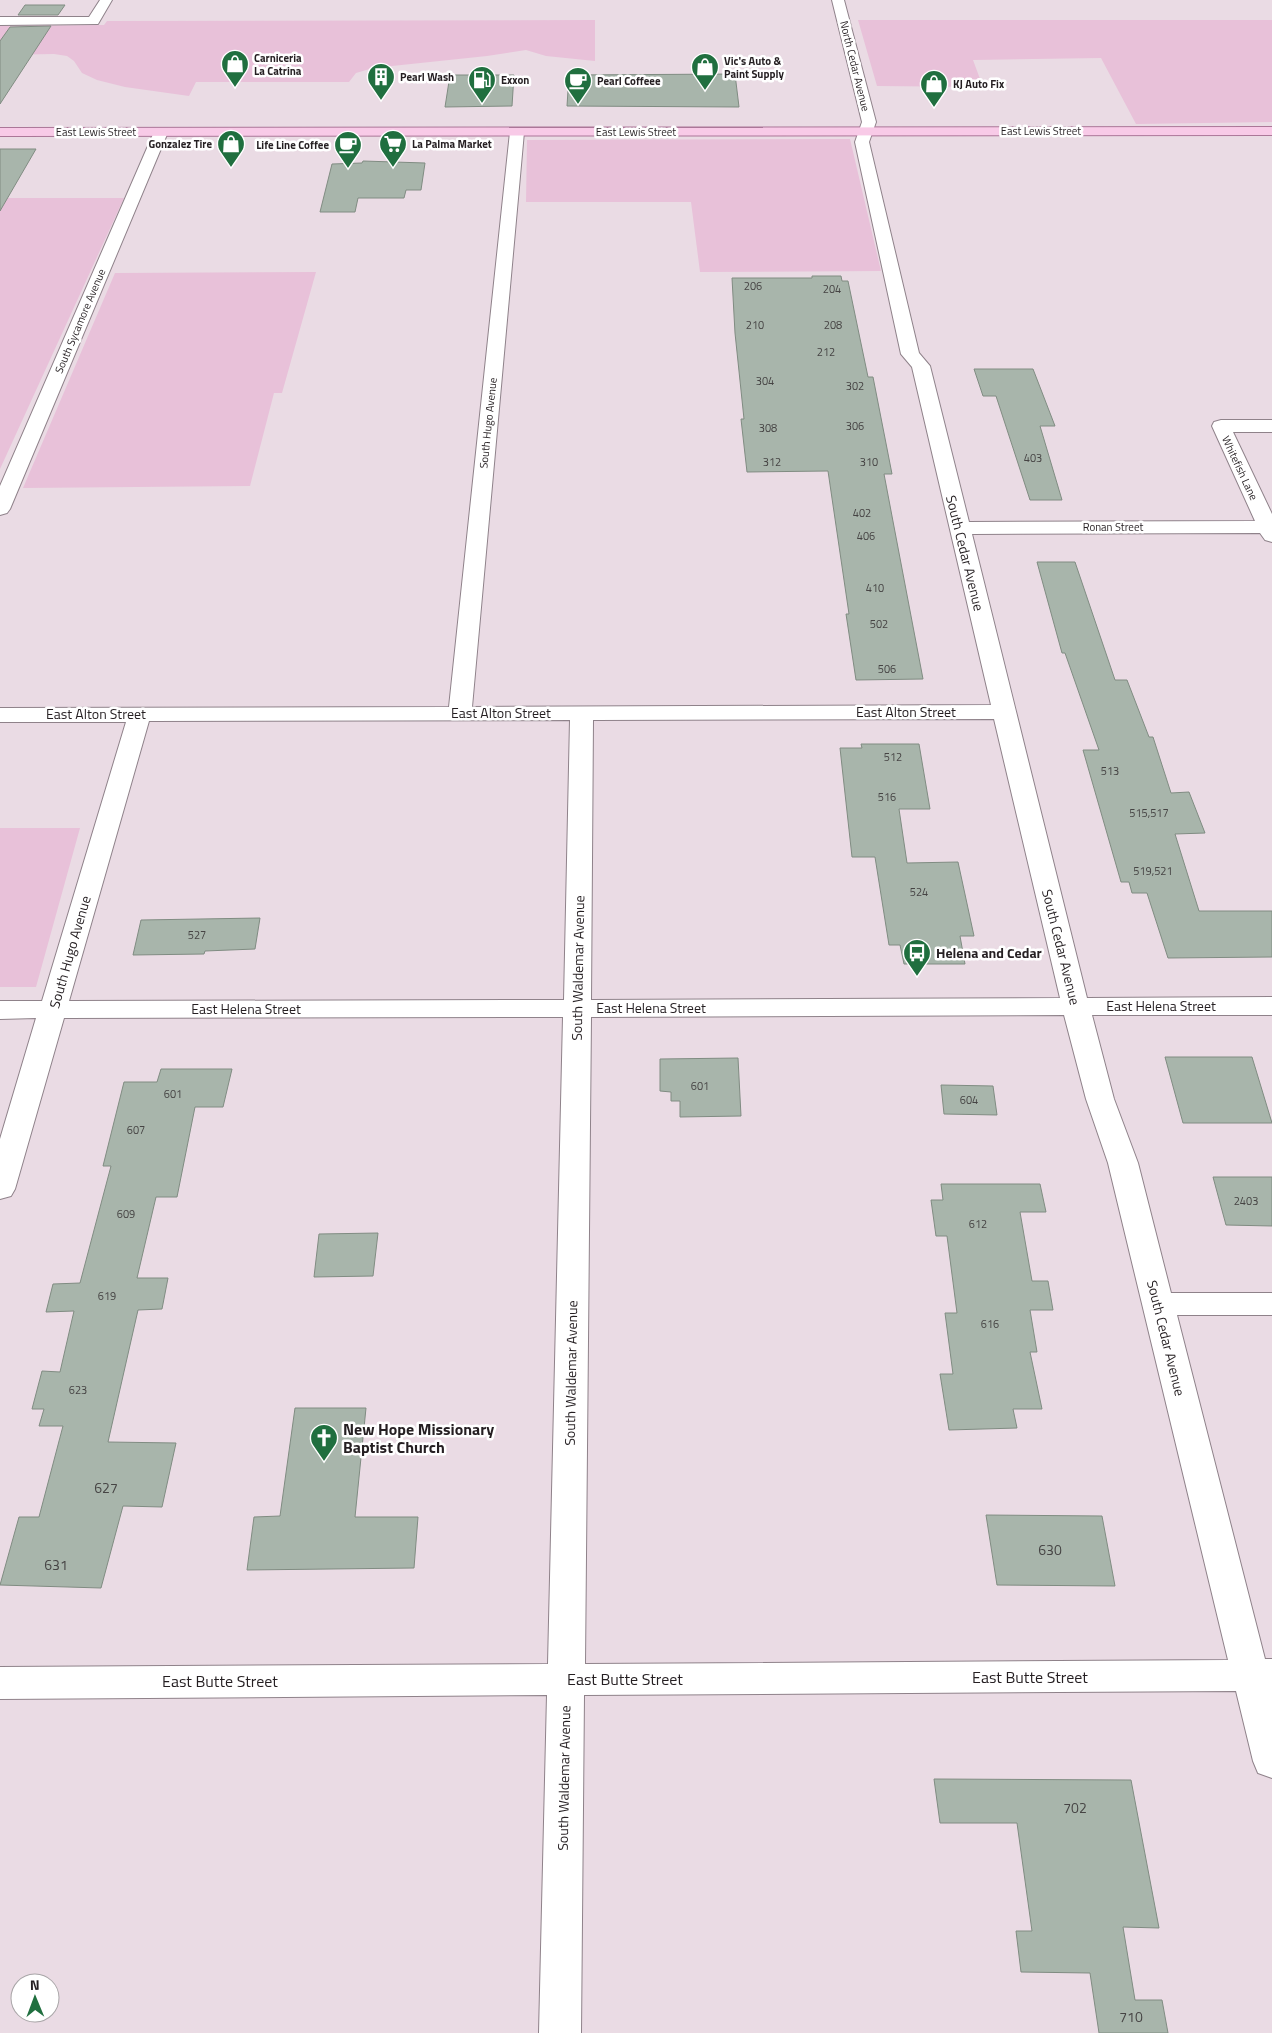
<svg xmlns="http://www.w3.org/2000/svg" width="1272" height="2033" font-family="'Titillium Web',sans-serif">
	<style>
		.green { fill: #e8c1d9 }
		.building { fill: #a8b5ab; stroke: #808c82 }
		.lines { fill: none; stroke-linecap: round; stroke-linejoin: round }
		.minor-casing { stroke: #8f828a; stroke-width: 2 }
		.primary-casing { stroke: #ab7798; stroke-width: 2 }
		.minor { fill: #fff; fill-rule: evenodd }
		.primary { fill: #f8cae7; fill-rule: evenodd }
		.labels { text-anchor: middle; stroke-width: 5; stroke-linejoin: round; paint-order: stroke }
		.far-poi-label { font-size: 11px; font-weight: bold; fill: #251f22; stroke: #fff; text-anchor: start }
		.far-street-label { font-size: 11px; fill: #251f22; stroke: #fff }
		.number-label { font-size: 11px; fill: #464444 }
		.street-label { font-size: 14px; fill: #251f22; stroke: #fff }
		.poi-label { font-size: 14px; font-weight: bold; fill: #251f22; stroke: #fff; text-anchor: start }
		.near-number-label { font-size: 14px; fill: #464444 }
		.near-poi-label { font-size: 16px; font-weight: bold; fill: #251f22; stroke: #fff; text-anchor: start }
		.near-street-label { font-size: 16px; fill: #251f22; stroke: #fff }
	</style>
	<rect width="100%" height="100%" fill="#eadbe4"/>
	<path class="green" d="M 595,20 L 595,61 L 546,56 L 526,50 L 487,56 L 373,68 L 356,73 L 349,82 L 196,82 L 189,96 L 125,87 L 97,80 L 82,73 L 74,61 L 67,56 L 54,54 L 0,55 L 0,26 L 104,25 L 107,21 Z
		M 858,20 L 1272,20 L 1272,122 L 1136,124 L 1101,58 L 973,60 L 983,87 L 877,86 Z
		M 850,139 L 881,271 L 700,272 L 691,202 L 526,202 L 527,140 Z
		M 0,198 L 124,198 L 0,469 Z
		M 316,272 L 282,393 L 274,393 L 250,486 L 23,488 L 115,273 Z
		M 0,828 L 80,828 L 36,987 L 0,987 Z"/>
	<path class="building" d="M 25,5 L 65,5 L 58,15 L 18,15 Z
		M 51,26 L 0,104 L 0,41 L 10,27 Z
		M 735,74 L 739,107 L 567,106 L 569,75 Z
		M 450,75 L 514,75 L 512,106 L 445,107 Z
		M 0,149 L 36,149 L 0,211 Z
		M 363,161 L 425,163 L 421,190 L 406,190 L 404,198 L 358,198 L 355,212 L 320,212 L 332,164 L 362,163 Z
		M 812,276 L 841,276 L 842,281 L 848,281 L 868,377 L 873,377 L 892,474 L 884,474 L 923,679 L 856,680 L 846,614 L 849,614 L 828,471 L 747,472 L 741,419 L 744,419 L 735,333 L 732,278 L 812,278 Z
		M 974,369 L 1033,369 L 1055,426 L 1040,426 L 1062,500 L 1030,500 L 996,396 L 983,396 Z
		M 1037,562 L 1075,562 L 1115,680 L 1127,680 L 1149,737 L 1153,737 L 1171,793 L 1189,792 L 1205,833 L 1175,834 L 1199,911 L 1272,911 L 1272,957 L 1168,958 L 1147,893 L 1132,893 L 1129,882 L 1121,882 L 1083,750 L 1099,750 L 1065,653 L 1062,653 Z
		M 861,744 L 919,744 L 930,809 L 899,809 L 907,863 L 958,862 L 974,936 L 960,936 L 965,964 L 904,964 L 900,945 L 889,945 L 875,857 L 852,857 L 840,748 L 862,748 Z
		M 260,918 L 255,949 L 205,951 L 204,954 L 133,955 L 141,920 Z
		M 1165,1057 L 1252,1057 L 1272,1123 L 1183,1123 Z
		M 738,1058 L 741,1116 L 680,1117 L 680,1101 L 671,1101 L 671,1092 L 660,1091 L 660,1059 Z
		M 161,1069 L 232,1069 L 223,1107 L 195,1107 L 177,1197 L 156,1197 L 137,1278 L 168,1278 L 162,1309 L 138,1310 L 108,1442 L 176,1443 L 162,1507 L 123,1506 L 101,1588 L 0,1585 L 19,1517 L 39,1517 L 63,1426 L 39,1426 L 44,1409 L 32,1409 L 42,1371 L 60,1372 L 74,1311 L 46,1312 L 53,1284 L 80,1283 L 111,1166 L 103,1166 L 124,1082 L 157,1082 Z
		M 941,1085 L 993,1086 L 997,1115 L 944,1114 Z
		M 1213,1177 L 1272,1177 L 1272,1226 L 1226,1225 Z
		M 941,1184 L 1040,1184 L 1046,1212 L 1020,1212 L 1032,1281 L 1048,1281 L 1053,1310 L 1030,1310 L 1037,1352 L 1030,1352 L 1042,1409 L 1013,1409 L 1017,1428 L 949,1430 L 940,1374 L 953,1374 L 945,1313 L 957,1313 L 947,1236 L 936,1236 L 931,1200 L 943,1200 Z
		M 378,1233 L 373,1276 L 314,1277 L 319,1234 Z
		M 295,1408 L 366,1408 L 355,1517 L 418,1517 L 414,1568 L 247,1570 L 254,1517 L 280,1516 Z
		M 986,1515 L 1102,1516 L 1115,1586 L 997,1585 Z
		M 934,1779 L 1131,1780 L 1159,1928 L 1123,1927 L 1135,2000 L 1162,2000 L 1168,2033 L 1099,2033 L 1090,1973 L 1021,1972 L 1016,1931 L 1032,1931 L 1017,1823 L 940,1823 Z"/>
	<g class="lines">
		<defs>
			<path id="minor" d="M 100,0 L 112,0 L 98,24 L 0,25 L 0,17 L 89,17 Z
				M 832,0 L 844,0 L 876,122 L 869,142 L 919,353 L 930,366 L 969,522 L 1255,521 L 1212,426 L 1214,422 L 1221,420 L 1272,420 L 1272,432 L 1233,432 L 1272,514 L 1272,542 L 1265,540 L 1260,533 L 972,534 L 1087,998 L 1272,997 L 1272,1015 L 1092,1015 L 1114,1099 L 1138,1163 L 1171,1293 L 1272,1293 L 1272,1315 L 1177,1315 L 1265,1659 L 1272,1659 L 1272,1778 L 1258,1773 L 1253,1761 L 1236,1691 L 584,1695 L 581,2033 L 539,2033 L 547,1695 L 0,1699 L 0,1667 L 548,1664 L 563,1017 L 64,1018 L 15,1189 L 11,1196 L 0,1199 L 0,1139 L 36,1018 L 0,1019 L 0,1001 L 42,1001 L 126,722 L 0,722 L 0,708 L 449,707 L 510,132 L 512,129 L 522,129 L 524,132 L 472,707 L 991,705 L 912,367 L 901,354 L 855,142 L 862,122 ZM 994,719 L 1060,998 L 591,1000 L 593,720 ZM 570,720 L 564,1000 L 69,1001 L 149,721 ZM 1064,1015 L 1086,1099 L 1108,1163 L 1228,1660 L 585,1664 L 591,1017 Z
				M 161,128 L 166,129 L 168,132 L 10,509 L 7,513 L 0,515 L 0,486 L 154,132 L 156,129 Z"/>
			<path id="primary" d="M 1272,127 L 1272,135 L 0,136 L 0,128 Z"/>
		</defs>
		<use href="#minor" class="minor-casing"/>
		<use href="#primary" class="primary-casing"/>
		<use href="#minor" class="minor"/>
		<use href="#primary" class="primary"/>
	</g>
	<defs>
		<symbol id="shop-pin" viewBox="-11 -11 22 30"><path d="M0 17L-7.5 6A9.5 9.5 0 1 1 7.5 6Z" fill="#206f3f" stroke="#fff"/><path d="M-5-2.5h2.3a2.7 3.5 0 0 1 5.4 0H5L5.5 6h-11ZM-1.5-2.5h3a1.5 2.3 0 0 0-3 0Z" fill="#fff"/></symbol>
		<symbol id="building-pin" viewBox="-11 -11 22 30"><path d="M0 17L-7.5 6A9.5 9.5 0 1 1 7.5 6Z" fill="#206f3f" stroke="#fff"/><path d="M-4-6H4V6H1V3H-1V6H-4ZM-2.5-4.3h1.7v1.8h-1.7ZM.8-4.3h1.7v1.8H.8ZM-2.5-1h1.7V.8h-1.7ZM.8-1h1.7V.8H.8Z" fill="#fff"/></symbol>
		<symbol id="fuel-pin" viewBox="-11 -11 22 30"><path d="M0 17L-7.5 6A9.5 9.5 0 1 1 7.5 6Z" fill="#206f3f" stroke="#fff"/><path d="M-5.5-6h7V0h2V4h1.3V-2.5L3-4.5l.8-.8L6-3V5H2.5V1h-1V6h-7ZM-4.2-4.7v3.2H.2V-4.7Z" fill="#fff"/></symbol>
		<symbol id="cafe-pin" viewBox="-11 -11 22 30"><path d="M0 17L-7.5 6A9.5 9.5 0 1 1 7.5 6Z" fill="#206f3f" stroke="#fff"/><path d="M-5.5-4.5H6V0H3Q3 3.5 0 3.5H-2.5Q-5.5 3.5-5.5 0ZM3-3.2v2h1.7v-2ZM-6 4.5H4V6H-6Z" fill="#fff"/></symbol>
		<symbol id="supermarket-pin" viewBox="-11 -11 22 30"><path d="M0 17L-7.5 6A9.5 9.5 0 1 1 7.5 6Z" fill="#206f3f" stroke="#fff"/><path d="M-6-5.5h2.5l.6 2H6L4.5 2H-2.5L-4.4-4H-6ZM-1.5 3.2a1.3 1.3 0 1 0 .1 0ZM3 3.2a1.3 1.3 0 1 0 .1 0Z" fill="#fff"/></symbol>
		<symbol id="bus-pin" viewBox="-11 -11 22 30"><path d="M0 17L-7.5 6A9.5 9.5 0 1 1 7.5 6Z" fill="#206f3f" stroke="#fff"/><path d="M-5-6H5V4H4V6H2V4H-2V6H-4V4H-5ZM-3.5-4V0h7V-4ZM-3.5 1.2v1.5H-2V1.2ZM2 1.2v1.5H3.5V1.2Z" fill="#fff"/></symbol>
		<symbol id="church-pin" viewBox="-11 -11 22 30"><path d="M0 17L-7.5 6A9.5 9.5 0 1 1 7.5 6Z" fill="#206f3f" stroke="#fff"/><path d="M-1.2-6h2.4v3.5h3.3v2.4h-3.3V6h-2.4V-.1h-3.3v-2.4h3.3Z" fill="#fff"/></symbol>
	</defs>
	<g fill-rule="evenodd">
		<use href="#shop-pin" x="219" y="48" width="32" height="43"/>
		<use href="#shop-pin" x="689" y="51" width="32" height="43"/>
		<use href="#building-pin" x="365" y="61" width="32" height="43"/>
		<use href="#fuel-pin" x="466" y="64" width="32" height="43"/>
		<use href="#cafe-pin" x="562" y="65" width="32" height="43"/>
		<use href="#shop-pin" x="918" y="68" width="32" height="43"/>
		<use href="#shop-pin" x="215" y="128" width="32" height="43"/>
		<use href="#supermarket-pin" x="377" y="128" width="32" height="43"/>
		<use href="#cafe-pin" x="332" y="129" width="32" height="43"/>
		<use href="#bus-pin" x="901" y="937" width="32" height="43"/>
		<use href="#church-pin" x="308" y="1422" width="32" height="43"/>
	</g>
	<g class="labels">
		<g class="far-poi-label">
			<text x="254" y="62">Carniceria<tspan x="254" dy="13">La Catrina</tspan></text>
			<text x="724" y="65">Vic's Auto &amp;<tspan x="724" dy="13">Paint Supply</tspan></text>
			<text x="400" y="81">Pearl Wash</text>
			<text x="501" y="84">Exxon</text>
			<text x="597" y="85">Pearl Coffeee</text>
			<text x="953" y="88">KJ Auto Fix</text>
			<text x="212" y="148" text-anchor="end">Gonzalez Tire</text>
			<text x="412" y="148">La Palma Market</text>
			<text x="329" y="149" text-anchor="end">Life Line Coffee</text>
		</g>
		<g class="far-street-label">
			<text transform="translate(855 66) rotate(76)" y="4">North Cedar Avenue</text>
			<text x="1041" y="135">East Lewis Street</text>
			<text x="96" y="136">East Lewis Street</text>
			<text x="636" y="136">East Lewis Street</text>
			<text transform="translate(80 321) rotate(-67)" y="4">South Sycamore Avenue</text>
			<text transform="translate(488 423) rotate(-84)" y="4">South Hugo Avenue</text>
			<text transform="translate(1240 468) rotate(65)" y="4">Whitefish Lane</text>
			<text x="1113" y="531">Ronan Street</text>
		</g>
		<g class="number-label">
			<text x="753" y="290">206</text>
			<text x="832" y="293">204</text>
			<text x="755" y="329">210</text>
			<text x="833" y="329">208</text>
			<text x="826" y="356">212</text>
			<text x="765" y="385">304</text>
			<text x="855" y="390">302</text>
			<text x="855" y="430">306</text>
			<text x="768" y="432">308</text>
			<text x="1033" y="462">403</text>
			<text x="772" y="466">312</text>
			<text x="869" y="466">310</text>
			<text x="862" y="517">402</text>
			<text x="866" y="540">406</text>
			<text x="875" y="592">410</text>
			<text x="879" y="628">502</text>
			<text x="887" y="673">506</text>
			<text x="893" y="761">512</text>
			<text x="1110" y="775">513</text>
			<text x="887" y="801">516</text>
			<text x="1149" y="817">515,517</text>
			<text x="1153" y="875">519,521</text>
			<text x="919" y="896">524</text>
			<text x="197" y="939">527</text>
			<text x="700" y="1090">601</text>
			<text x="173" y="1098">601</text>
			<text x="969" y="1104">604</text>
			<text x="136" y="1134">607</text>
			<text x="1246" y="1205">2403</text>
			<text x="126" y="1218">609</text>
			<text x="978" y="1228">612</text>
			<text x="107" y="1300">619</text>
			<text x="990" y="1328">616</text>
			<text x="78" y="1394">623</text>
		</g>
		<g class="street-label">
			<text transform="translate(965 553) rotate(76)" y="5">South Cedar Avenue</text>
			<text x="906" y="717">East Alton Street</text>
			<text x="501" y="718">East Alton Street</text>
			<text x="96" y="719">East Alton Street</text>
			<text transform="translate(1061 947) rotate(76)" y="5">South Cedar Avenue</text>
			<text transform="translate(70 952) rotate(-74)" y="5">South Hugo Avenue</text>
			<text transform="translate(578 968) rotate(-89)" y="5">South Waldemar Avenue</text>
			<text x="1161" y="1011">East Helena Street</text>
			<text x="651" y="1013">East Helena Street</text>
			<text x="246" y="1014">East Helena Street</text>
			<text transform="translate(1166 1338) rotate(76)" y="5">South Cedar Avenue</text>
			<text transform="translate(571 1373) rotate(-89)" y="5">South Waldemar Avenue</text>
			<text transform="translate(564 1778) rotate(-89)" y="5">South Waldemar Avenue</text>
		</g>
		<g class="poi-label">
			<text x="936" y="958">Helena and Cedar</text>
		</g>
		<g class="near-number-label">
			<text x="106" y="1493">627</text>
			<text x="1050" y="1555">630</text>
			<text x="56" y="1570">631</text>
			<text x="1075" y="1813">702</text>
			<text x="1131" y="2022">710</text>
		</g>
		<g class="near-poi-label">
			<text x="343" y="1435">New Hope Missionary<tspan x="343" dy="18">Baptist Church</tspan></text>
		</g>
		<g class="near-street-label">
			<text x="1030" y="1683">East Butte Street</text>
			<text x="625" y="1685">East Butte Street</text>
			<text x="220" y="1687">East Butte Street</text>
		</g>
	</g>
	<g transform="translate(35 1998) rotate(359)"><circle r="24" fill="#ffffff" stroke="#a8a5a7"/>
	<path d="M0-4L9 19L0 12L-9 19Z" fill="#206f3f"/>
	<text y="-8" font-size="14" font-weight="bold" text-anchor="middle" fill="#251f22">N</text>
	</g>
</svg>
